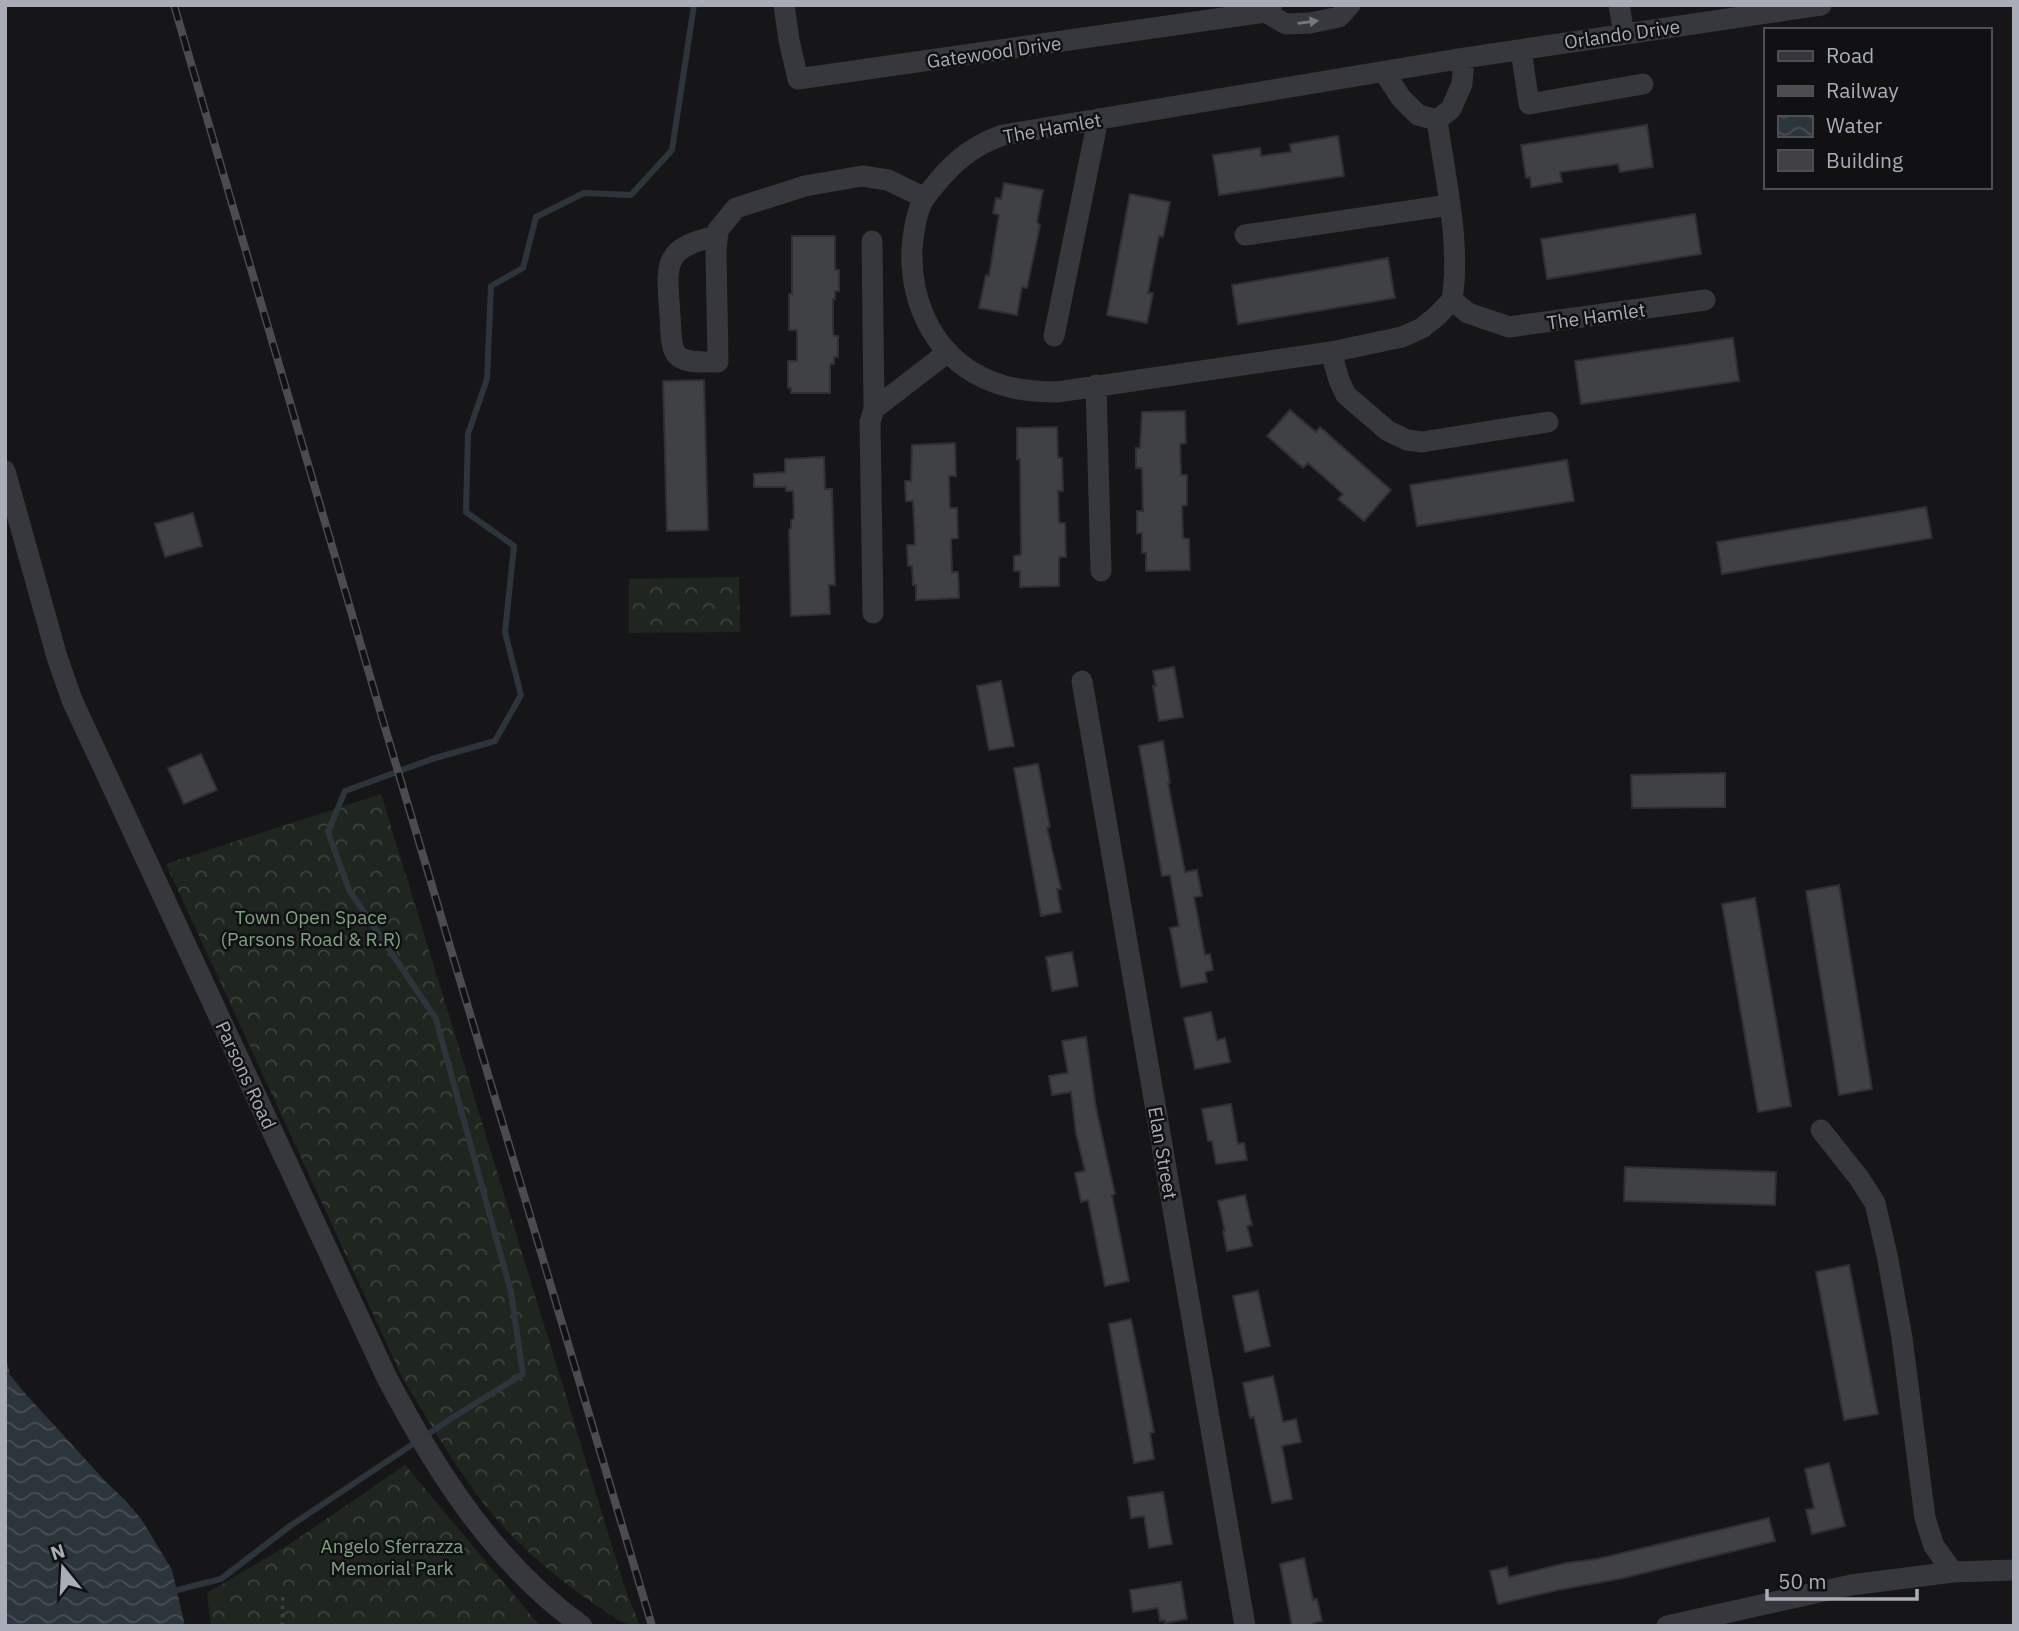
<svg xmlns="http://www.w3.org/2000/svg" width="2019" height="1631" font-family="'IBM Plex Sans',sans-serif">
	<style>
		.forest { fill: url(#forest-crowns) }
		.water { fill: url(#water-waves) }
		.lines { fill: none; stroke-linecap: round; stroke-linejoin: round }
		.stream { stroke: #2c353c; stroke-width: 6 }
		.building { fill: #404145; stroke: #303034; stroke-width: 2 }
		.path { stroke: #3d3f44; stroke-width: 3.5; stroke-dasharray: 3.5 5; stroke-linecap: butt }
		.minor { stroke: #37383d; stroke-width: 21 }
		.rail-casing { stroke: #4a4c52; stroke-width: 8 }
		.rail { stroke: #111113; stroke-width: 5; stroke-dasharray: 16; stroke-linecap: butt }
		.oneway { fill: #757881 }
		.labels { text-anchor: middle; stroke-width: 5; stroke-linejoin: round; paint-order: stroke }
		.street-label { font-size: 19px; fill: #a8adb8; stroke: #111113 }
		.park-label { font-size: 19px; fill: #7fa381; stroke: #111113 }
	</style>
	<defs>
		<pattern id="forest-crowns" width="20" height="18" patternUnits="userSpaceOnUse" patternTransform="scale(1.75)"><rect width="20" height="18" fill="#1e261f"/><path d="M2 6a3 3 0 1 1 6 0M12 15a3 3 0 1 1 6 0" fill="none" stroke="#3c433d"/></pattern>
		<pattern id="water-waves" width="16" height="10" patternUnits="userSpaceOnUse" patternTransform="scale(1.75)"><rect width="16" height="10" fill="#2c353c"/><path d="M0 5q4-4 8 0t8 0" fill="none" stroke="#485056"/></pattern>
	</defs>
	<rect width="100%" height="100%" fill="#161618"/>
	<path class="forest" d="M 739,577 L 740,632 L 629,633 L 629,579 Z
		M 381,794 L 625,1588 L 640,1626 C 622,1626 609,1613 593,1603 C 561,1581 529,1555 503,1526 C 463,1482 434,1429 403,1379 L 166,864 Z
		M 405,1465 L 540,1626 L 211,1626 L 207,1593 L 293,1542 Z"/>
	<path class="water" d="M 5,1353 L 10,1375 L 23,1391 L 105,1481 L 125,1500 L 142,1520 L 172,1570 L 185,1626 L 5,1626 Z"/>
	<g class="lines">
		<path class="stream" d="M 169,1592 L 221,1579 L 290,1526 L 452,1418 L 523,1374 L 511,1292 L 436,1019 L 349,890 L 328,832 L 345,791 L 432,759 L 495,741 L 521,695 L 505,632 L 514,546 L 466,512 L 468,434 L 487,379 L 491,286 L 523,268 L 536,217 L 584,193 L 631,195 L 672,150 L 694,5"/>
	</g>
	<path class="building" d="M 1647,125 L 1653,167 L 1620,172 L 1618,164 L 1560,172 L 1562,182 L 1531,187 L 1530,177 L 1526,178 L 1521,145 Z
		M 1338,136 L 1344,176 L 1219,195 L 1213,155 L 1260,148 L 1261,156 L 1291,152 L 1290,144 Z
		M 1004,183 L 1043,190 L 1037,222 L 1040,225 L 1027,288 L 1022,287 L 1017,315 L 979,308 L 986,275 L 989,276 L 999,215 L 993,213 L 996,198 L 1001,199 Z
		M 1130,194 L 1170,202 L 1163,237 L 1159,236 L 1148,293 L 1153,293 L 1147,323 L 1107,315 Z
		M 1695,214 L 1701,254 L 1547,279 L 1541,239 Z
		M 792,236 L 835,236 L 835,270 L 839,270 L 839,291 L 835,291 L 835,299 L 833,299 L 833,332 L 834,336 L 838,336 L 838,357 L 834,357 L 834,364 L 830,364 L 830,393 L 791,393 L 791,388 L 788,388 L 788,361 L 797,361 L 797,330 L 789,330 L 789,294 L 792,294 Z
		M 1388,258 L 1395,298 L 1238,324 L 1232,285 Z
		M 1733,338 L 1739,381 L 1581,404 L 1575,361 Z
		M 704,380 L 708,530 L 667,531 L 663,381 Z
		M 1290,410 L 1316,432 L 1320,427 L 1391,490 L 1364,521 L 1338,499 L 1343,494 L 1308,463 L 1303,468 L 1267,436 Z
		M 1185,411 L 1186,443 L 1180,444 L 1181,475 L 1187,475 L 1187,505 L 1182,506 L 1183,538 L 1189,539 L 1190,570 L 1146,571 L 1146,553 L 1142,553 L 1142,533 L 1137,533 L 1137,511 L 1143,511 L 1142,468 L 1136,468 L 1136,448 L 1140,448 L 1142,412 Z
		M 1057,427 L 1058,458 L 1062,458 L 1063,491 L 1058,491 L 1059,523 L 1065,523 L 1066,557 L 1059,557 L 1059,586 L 1020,587 L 1020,571 L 1014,571 L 1014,556 L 1021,555 L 1020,459 L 1017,459 L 1017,428 Z
		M 955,443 L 956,476 L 949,476 L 950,508 L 957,508 L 958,538 L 951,539 L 952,572 L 958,572 L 959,598 L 916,600 L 916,585 L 913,585 L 912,566 L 908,566 L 907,545 L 915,545 L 913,501 L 906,501 L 905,481 L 911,481 L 912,445 Z
		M 824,457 L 825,489 L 832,489 L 835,585 L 829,585 L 830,614 L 791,616 L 789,530 L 791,528 L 791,520 L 794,518 L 793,491 L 786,491 L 786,487 L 754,487 L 754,474 L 785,472 L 785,459 Z
		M 1567,460 L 1574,501 L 1417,526 L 1410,485 Z
		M 1926,507 L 1932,538 L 1722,574 L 1717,542 Z
		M 193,513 L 202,546 L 165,557 L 155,524 Z
		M 1174,667 L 1183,717 L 1159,721 L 1153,686 L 1156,686 L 1153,671 Z
		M 1001,681 L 1014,746 L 989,750 L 977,686 Z
		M 1163,741 L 1170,783 L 1168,783 L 1185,872 L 1197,870 L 1202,896 L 1194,897 L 1205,955 L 1210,954 L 1213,970 L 1205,972 L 1207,982 L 1181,987 L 1170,928 L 1179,926 L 1170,875 L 1162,876 L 1139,746 Z
		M 201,754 L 217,790 L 184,804 L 168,768 Z
		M 1038,764 L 1050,827 L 1047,828 L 1061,889 L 1057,889 L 1061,912 L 1041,916 L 1014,768 Z
		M 1725,773 L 1725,807 L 1632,808 L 1631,775 Z
		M 1839,885 L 1872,1089 L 1839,1095 L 1806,891 Z
		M 1755,898 L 1791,1106 L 1758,1112 L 1722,904 Z
		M 1072,952 L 1078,986 L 1052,991 L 1046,957 Z
		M 1211,1012 L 1217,1040 L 1225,1038 L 1230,1062 L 1195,1069 L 1184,1018 Z
		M 1086,1037 L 1096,1108 L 1115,1194 L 1112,1195 L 1129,1281 L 1105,1286 L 1088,1200 L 1081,1202 L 1075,1173 L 1085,1171 L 1076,1133 L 1071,1092 L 1052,1095 L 1049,1076 L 1068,1073 L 1062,1041 Z
		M 1231,1104 L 1238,1144 L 1244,1143 L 1247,1160 L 1216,1164 L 1212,1141 L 1208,1141 L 1202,1109 Z
		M 1625,1167 L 1776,1172 L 1775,1205 L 1624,1201 Z
		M 1245,1195 L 1252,1225 L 1247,1226 L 1252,1246 L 1227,1251 L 1223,1231 L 1225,1231 L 1218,1201 Z
		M 1849,1265 L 1878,1414 L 1844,1420 L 1816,1272 Z
		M 1258,1291 L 1270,1346 L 1245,1352 L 1233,1296 Z
		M 1131,1319 L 1154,1432 L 1150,1433 L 1154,1459 L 1134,1463 L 1109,1324 Z
		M 1273,1376 L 1283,1422 L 1296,1419 L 1301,1442 L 1282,1446 L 1292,1499 L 1272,1503 L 1254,1417 L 1250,1418 L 1243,1383 Z
		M 1829,1463 L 1845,1526 L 1812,1534 L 1806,1510 L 1814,1508 L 1805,1469 Z
		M 1163,1492 L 1172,1544 L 1149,1548 L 1144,1516 L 1131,1518 L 1128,1497 Z
		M 1769,1518 L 1775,1541 L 1619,1579 L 1558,1590 L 1498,1604 L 1490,1571 L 1507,1567 L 1509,1577 L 1566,1563 L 1597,1559 Z
		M 1304,1558 L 1313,1600 L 1317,1599 L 1322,1621 L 1313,1623 L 1314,1626 L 1292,1626 L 1280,1564 Z
		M 1181,1582 L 1187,1619 L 1165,1623 L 1165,1620 L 1160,1621 L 1158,1608 L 1133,1612 L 1130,1590 Z"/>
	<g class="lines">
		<path class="path" d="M 282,1626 L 283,1593"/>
		<path class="minor" d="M 784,5 L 789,40 L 798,79 L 1265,12 L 1272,5
			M 1619,5 L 1624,34
			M 1265,12 L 1286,24 L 1310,23 L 1339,17 L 1350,5
			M 1521,50 L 1529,104 L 1643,84
			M 1384,72 L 1401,98 L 1418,115 L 1437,120
			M 1437,120 C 1445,178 1461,242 1452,300
			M 1437,120 L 1451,109 L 1462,84 L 1464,58
			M 1245,235 L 1449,205
			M 717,236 C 660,248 667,266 670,316 C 671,327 670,345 676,354 C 685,365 706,361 718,362 L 716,251 L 718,230 L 736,208 L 805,186 L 862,176 L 888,180 L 925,198
			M 872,241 L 874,409
			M 1705,300 L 1509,327 L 1468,313 L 1452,300 L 1437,316 L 1422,328 L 1402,337 L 1331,352 L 1057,392 C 1027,392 1000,388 974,373 C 930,347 910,298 912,249 C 913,236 915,220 920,207 C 923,199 929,192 935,185 C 954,161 974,145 1003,135 L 1464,58 L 1821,5
			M 1054,336 L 1098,119
			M 1331,352 L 1339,380 L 1346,395 L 1388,431 L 1407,440 L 1422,442 L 1548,422
			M 1096,385 L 1101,571
			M 5,471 L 57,657 L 72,700 L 387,1378 C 436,1471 495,1564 582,1626
			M 873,613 L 870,422 L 874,409 L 948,352
			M 1082,681 L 1245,1626
			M 1821,1130 L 1859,1178 L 1875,1203 L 1887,1255 L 1902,1338 L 1925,1518 L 1934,1546 L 1953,1572
			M 1667,1626 L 1851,1585 L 1953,1572 L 2014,1570"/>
		<defs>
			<path id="rail" d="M 174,5 L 386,731 L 652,1626"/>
		</defs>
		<use href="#rail" class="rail-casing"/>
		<use href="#rail" class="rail"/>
	</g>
	<defs><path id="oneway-solid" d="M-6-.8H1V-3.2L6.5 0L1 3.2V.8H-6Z" transform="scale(1.75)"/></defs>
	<use class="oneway" href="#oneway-solid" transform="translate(1308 22) rotate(-7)"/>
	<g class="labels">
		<g class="street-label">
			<text transform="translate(1622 34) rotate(-8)" y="7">Orlando Drive</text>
			<text transform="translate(994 52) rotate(-8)" y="7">Gatewood Drive</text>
			<text transform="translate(1052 128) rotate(-10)" y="7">The Hamlet</text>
			<text transform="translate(1596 316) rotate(-8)" y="7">The Hamlet</text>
			<text transform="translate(246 1075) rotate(65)" y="7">Parsons Road</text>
			<text transform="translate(1163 1153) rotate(80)" y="7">Elan Street</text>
		</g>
		<g class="park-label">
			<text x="311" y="924">Town Open Space<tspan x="311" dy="22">(Parsons Road &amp; R.R)</tspan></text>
			<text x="392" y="1553">Angelo Sferrazza<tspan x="392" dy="22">Memorial Park</tspan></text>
		</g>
	</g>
	<rect width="2019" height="1631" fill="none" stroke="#a8adb8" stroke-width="14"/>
	<rect x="1764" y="28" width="228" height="161" fill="#111113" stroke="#4d4f55" stroke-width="2"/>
	<rect x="1778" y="51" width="35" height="10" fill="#37383d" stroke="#4d4f55" stroke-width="2"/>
	<text x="1826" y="63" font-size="21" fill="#a8adb8">Road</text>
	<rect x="1778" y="86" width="35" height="10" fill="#4a4c52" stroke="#4d4f55" stroke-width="2"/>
	<text x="1826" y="98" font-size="21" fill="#a8adb8">Railway</text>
	<rect x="1778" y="116" width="35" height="21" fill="url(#water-waves)" stroke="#4d4f55" stroke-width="2"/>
	<text x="1826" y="133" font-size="21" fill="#a8adb8">Water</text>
	<rect x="1778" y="150" width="35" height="21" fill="#404145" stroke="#4d4f55" stroke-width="2"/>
	<text x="1826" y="168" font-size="21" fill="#a8adb8">Building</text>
	<g transform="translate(63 1568) rotate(342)" stroke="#111113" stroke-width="5" paint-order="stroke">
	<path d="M0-5L12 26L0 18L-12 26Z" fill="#a8adb8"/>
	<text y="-10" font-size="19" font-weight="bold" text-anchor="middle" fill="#a8adb8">N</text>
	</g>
	<path d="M1767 1589v10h150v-10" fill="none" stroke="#a8adb8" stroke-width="3.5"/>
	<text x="1778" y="1589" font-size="21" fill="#a8adb8" stroke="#111113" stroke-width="5" paint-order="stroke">50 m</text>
</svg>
